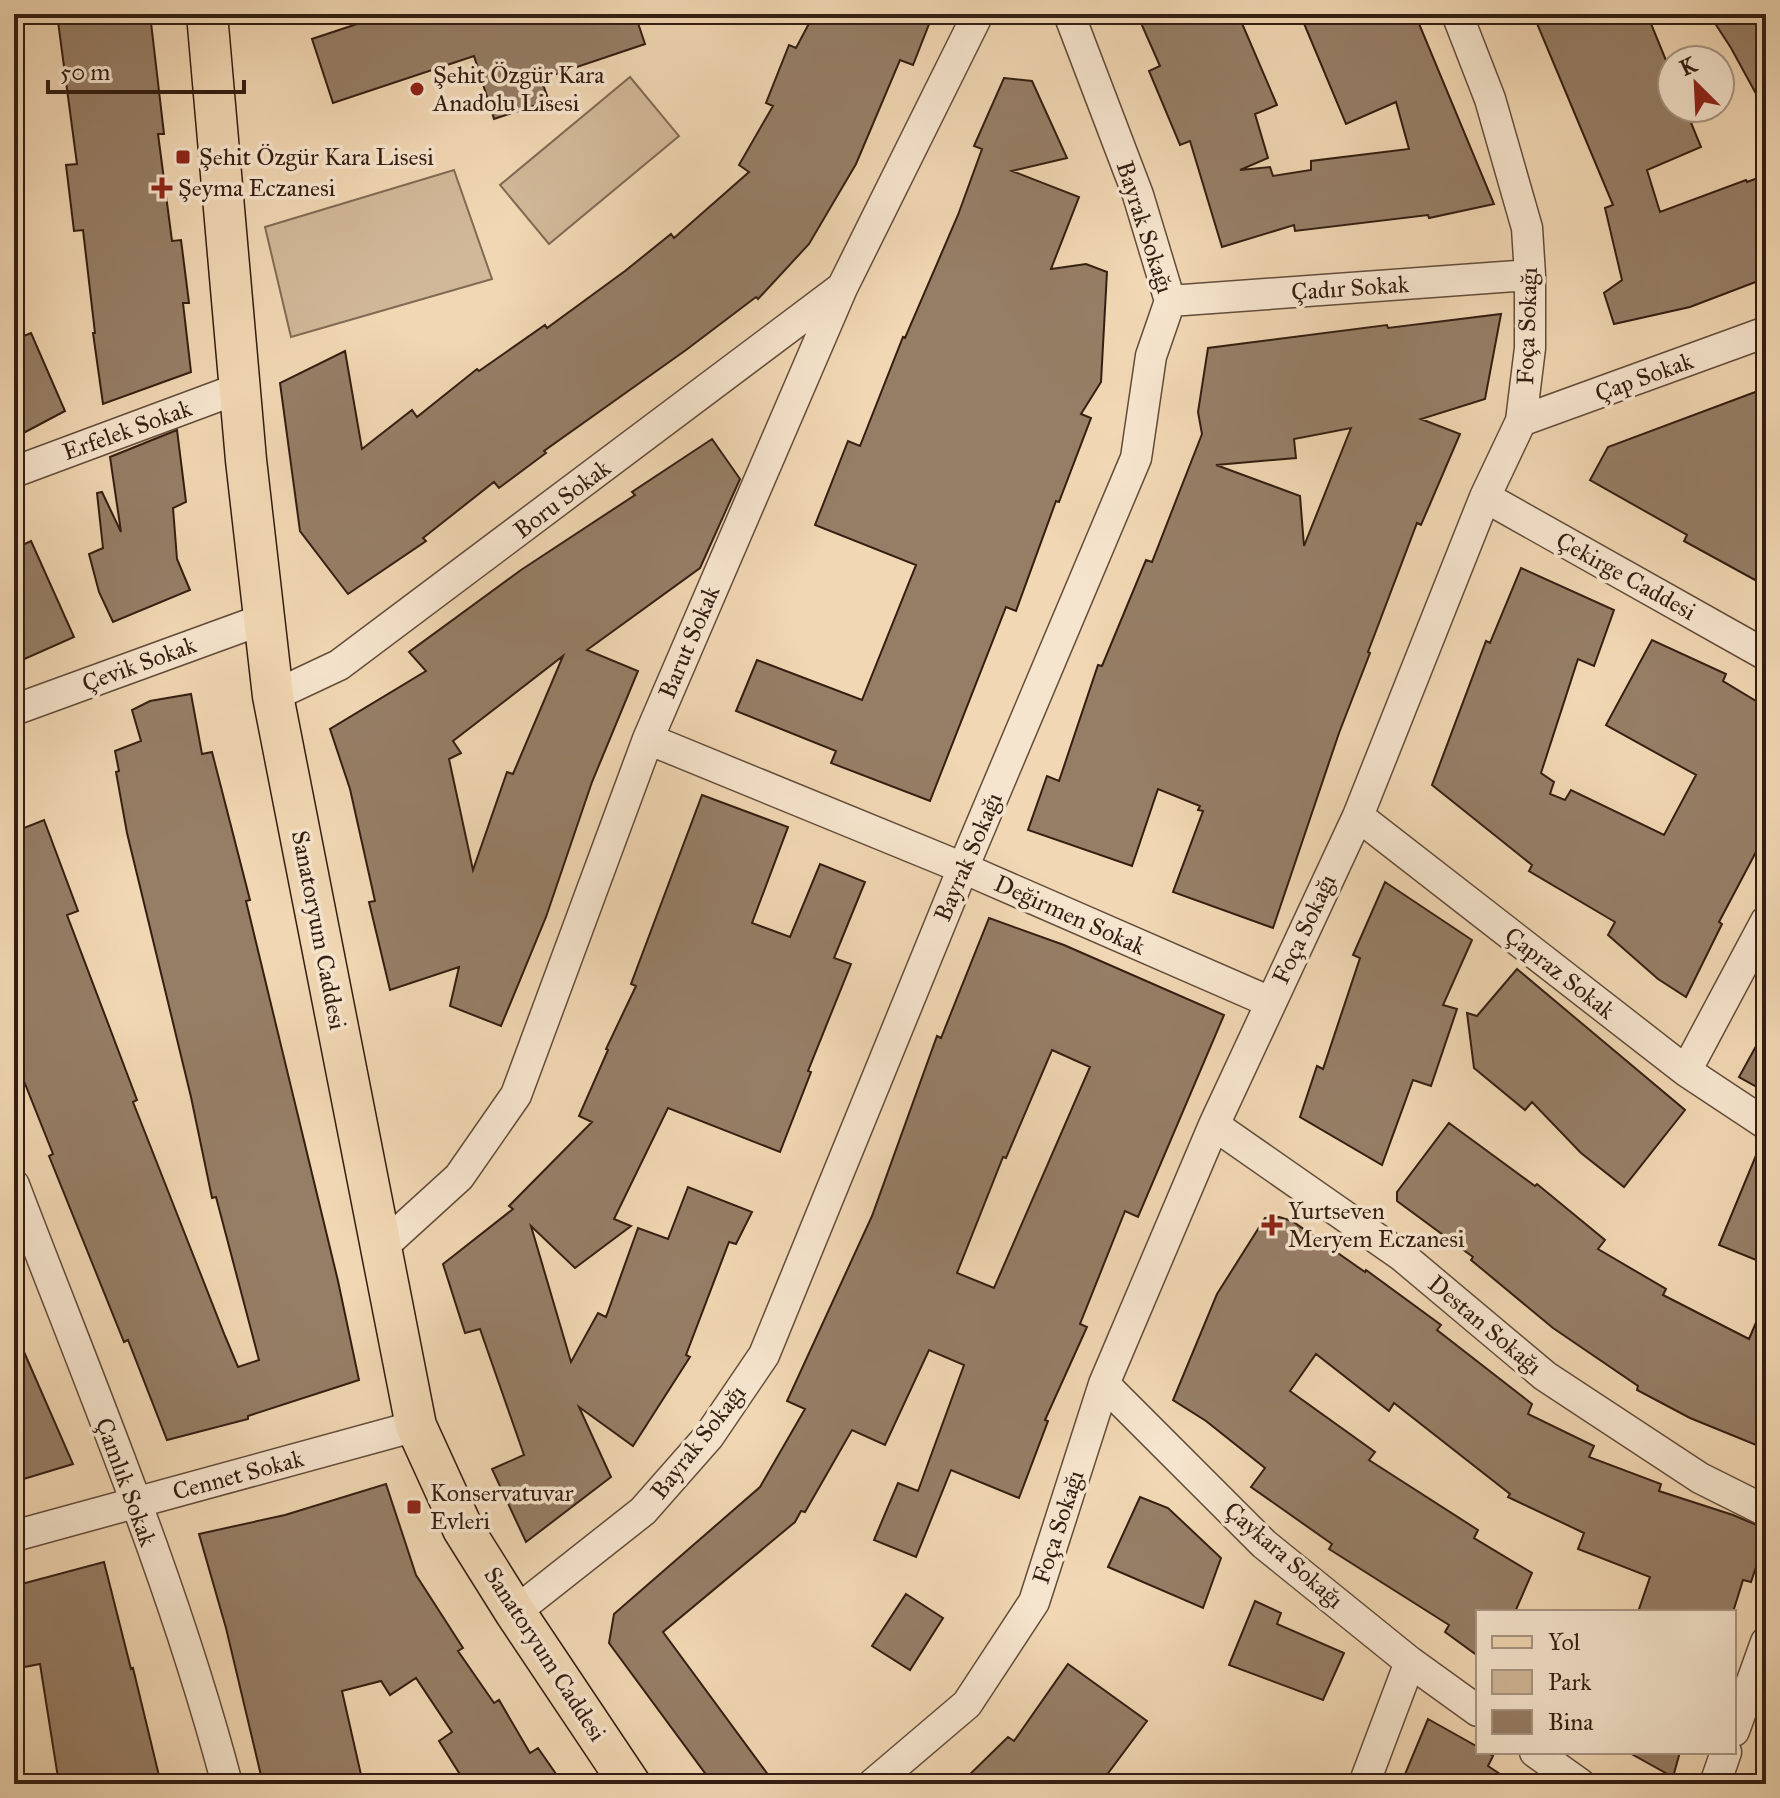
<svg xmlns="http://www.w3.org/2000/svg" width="1780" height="1798" font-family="'IM FELL Great Primer',serif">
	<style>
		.green { fill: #d1b898; stroke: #826b55; stroke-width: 2 }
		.building { fill: #967e66; stroke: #341e12; stroke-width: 2; fill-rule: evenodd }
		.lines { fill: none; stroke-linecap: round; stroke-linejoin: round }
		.minor-casing { stroke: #634c3a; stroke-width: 33 }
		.major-casing { stroke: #341e12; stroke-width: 43 }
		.minor { stroke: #f6e5ce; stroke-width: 30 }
		.major { stroke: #f1d7b3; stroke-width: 40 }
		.poi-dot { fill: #8f2418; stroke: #f6e5ce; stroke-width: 3 }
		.labels { text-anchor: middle; stroke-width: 7; stroke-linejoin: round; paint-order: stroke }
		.poi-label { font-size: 24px; fill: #341e12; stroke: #f6e5ce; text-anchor: start }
		.street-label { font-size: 24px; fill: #341e12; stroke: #f6e5ce }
	</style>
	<rect width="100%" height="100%" fill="#f1d7b3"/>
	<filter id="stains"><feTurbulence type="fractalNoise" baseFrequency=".0025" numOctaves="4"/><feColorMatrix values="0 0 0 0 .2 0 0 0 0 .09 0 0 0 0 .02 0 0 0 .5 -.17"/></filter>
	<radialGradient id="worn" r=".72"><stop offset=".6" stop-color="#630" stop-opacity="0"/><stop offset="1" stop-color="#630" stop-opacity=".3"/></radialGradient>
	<path class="green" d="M 630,77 L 679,136 L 549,244 L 500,185 Z
		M 454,170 L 492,279 L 291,337 L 265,227 Z"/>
	<path class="building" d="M 57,14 L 150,14 L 164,134 L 158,134 L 172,241 L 181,240 L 189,303 L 183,303 L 191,372 L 103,404 L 93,333 L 95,333 L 83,230 L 74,231 L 66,165 L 77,164 Z
		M 387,14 L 635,14 L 645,44 L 541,79 L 549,101 L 494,119 L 474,56 L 333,103 L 312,39 Z
		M 814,14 L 933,14 L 913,65 L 900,60 L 856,164 L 809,244 L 758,299 L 756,297 L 686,350 L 544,451 L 546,453 L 499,488 L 494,482 L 423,538 L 426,541 L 348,594 L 300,531 L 280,383 L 345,351 L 362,449 L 412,410 L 417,417 L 477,369 L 479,371 L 545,325 L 547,328 L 625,271 L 671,234 L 674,238 L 749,172 L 739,165 L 773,106 L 766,103 L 789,45 L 796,48 Z
		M 1137,14 L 1238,14 L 1277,105 L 1255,114 L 1268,158 L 1240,170 L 1270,167 L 1273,176 L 1311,170 L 1311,161 L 1409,149 L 1396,102 L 1346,124 L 1300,14 L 1415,14 L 1494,204 L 1429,218 L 1428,215 L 1295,231 L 1294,225 L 1222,247 L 1190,141 L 1180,145 L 1149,71 L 1160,66 Z
		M 1533,14 L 1647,14 L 1672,75 L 1672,108 L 1685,108 L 1701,147 L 1647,170 L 1660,212 L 1746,180 L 1747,182 L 1766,175 L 1766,278 L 1690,307 L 1614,324 L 1604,293 L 1622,280 L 1605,208 L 1613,205 Z
		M 1709,14 L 1766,14 L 1766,112 L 1731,48 Z
		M 1004,78 L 1032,81 L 1067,158 L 1012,171 L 1079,197 L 1051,269 L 1086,264 L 1107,272 L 1101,382 L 1081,414 L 1091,418 L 1059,502 L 1056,501 L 1016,611 L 1006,607 L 930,801 L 831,763 L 836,751 L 736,711 L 757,660 L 862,700 L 916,565 L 815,525 L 848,441 L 860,446 L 903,337 L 905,338 L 958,215 L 982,149 L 974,146 Z
		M 1501,314 L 1485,399 L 1421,419 L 1460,434 L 1421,525 L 1417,523 L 1368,652 L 1370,653 L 1339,733 L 1273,928 L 1173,892 L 1203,811 L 1198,810 L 1200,806 L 1158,789 L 1132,866 L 1028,830 L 1047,776 L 1059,781 L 1098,665 L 1102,666 L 1146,560 L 1152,562 L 1202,434 L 1198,412 L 1208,348 L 1387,325 L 1388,328 ZM 1351,428 L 1304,546 L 1300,496 L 1216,465 L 1296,458 L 1294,439 Z
		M 31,333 L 65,411 L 14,438 L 14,340 Z
		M 1766,388 L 1766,586 L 1684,541 L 1687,535 L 1590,480 L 1608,447 Z
		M 177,430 L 186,502 L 173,508 L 177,559 L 190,590 L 113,622 L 99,592 L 89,554 L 103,548 L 97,493 L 102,492 L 121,532 L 110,457 Z
		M 712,439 L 740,479 L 700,568 L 587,650 L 638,671 L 592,782 L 546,917 L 501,1026 L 450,1006 L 459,967 L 390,990 L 369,902 L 375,901 L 350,789 L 330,729 L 426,671 L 409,652 L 521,570 L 635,495 L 632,492 ZM 563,656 L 513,774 L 507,772 L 473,870 L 449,759 L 461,753 L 453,741 Z
		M 31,541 L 74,637 L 20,661 L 14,649 L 14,549 Z
		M 1521,568 L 1614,610 L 1594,666 L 1578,659 L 1541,773 L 1554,782 L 1550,794 L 1565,800 L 1571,790 L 1664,835 L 1696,775 L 1606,725 L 1652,640 L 1726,674 L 1723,681 L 1766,707 L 1766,833 L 1719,922 L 1722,924 L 1686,997 L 1658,979 L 1608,935 L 1615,922 L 1529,871 L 1532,865 L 1432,785 L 1486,641 L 1490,643 Z
		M 191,694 L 202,754 L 212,752 L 250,900 L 246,901 L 338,1281 L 359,1380 L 248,1416 L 248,1419 L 167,1440 L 128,1340 L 124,1342 L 49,1156 L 53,1154 L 14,1056 L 14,832 L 44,820 L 78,911 L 67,915 L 137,1100 L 133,1102 L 225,1336 L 238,1367 L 259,1360 L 216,1197 L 212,1198 L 191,1097 L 127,833 L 116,772 L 119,771 L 115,751 L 141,741 L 132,710 L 150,701 Z
		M 702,795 L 788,827 L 752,923 L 790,937 L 820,864 L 865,882 L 834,958 L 851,964 L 808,1071 L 811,1072 L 780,1152 L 668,1108 L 614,1219 L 631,1226 L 575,1268 L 531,1226 L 571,1362 L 598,1313 L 606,1317 L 638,1228 L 668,1239 L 688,1187 L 752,1212 L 736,1244 L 729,1242 L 686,1355 L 690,1357 L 633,1446 L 579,1407 L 611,1477 L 526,1542 L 492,1469 L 524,1455 L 480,1329 L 465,1333 L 443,1264 L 513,1209 L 509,1206 L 592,1122 L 579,1116 L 608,1050 L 606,1049 L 636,986 L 631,984 Z
		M 1385,882 L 1472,940 L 1443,1005 L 1457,1009 L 1431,1086 L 1413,1080 L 1382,1165 L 1300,1117 L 1317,1066 L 1323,1069 L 1360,958 L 1353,955 Z
		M 989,918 L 1064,945 L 1224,1015 L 1138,1217 L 1125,1211 L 1080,1324 L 1087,1327 L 1045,1420 L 1048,1421 L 1019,1498 L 951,1470 L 916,1557 L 874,1540 L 898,1483 L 918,1491 L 964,1365 L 929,1350 L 885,1445 L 852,1430 L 805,1512 L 801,1511 L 795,1522 L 663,1632 L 769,1776 L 757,1784 L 713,1784 L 609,1643 L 614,1614 L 760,1487 L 805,1409 L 787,1401 L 872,1216 L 937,1036 L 941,1038 ZM 1052,1050 L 1090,1067 L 994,1288 L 957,1273 L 1003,1157 L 1006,1158 Z
		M 1517,969 L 1685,1110 L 1624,1187 L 1581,1153 L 1532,1102 L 1525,1110 L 1474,1068 L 1467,1013 L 1477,1016 Z
		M 1766,1028 L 1766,1092 L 1739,1077 Z
		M 1449,1123 L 1535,1186 L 1537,1184 L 1605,1240 L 1598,1249 L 1666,1289 L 1663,1295 L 1749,1339 L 1766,1299 L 1766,1449 L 1690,1418 L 1637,1390 L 1638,1386 L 1553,1328 L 1471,1260 L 1473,1257 L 1397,1201 L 1397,1192 Z
		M 1762,1141 L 1766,1142 L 1766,1264 L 1719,1245 Z
		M 1279,1217 L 1292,1221 L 1365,1272 L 1366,1270 L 1441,1325 L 1437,1330 L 1532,1404 L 1528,1414 L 1594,1446 L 1589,1457 L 1661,1484 L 1659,1491 L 1733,1515 L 1766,1529 L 1766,1537 L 1751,1582 L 1743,1580 L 1733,1612 L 1638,1612 L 1650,1577 L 1578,1549 L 1584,1533 L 1508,1497 L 1510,1494 L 1394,1403 L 1389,1411 L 1316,1354 L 1290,1391 L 1375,1452 L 1369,1460 L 1478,1530 L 1474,1538 L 1532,1573 L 1515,1612 L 1478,1612 L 1478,1656 L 1445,1632 L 1449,1625 L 1329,1549 L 1332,1544 L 1251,1487 L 1265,1468 L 1206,1421 L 1173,1400 L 1217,1294 L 1265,1218 Z
		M 14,1329 L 73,1464 L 14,1482 Z
		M 386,1484 L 416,1575 L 463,1648 L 458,1651 L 494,1703 L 499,1700 L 530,1753 L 538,1748 L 563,1784 L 466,1784 L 439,1741 L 452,1732 L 416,1678 L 390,1695 L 381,1681 L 342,1691 L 362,1779 L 344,1784 L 263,1784 L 226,1628 L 199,1534 L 285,1515 Z
		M 1140,1497 L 1168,1508 L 1221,1558 L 1203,1608 L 1108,1567 Z
		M 104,1562 L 131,1669 L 133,1668 L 161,1784 L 59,1784 L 40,1664 L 14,1669 L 14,1586 Z
		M 906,1594 L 943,1618 L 910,1670 L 872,1646 Z
		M 1255,1601 L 1281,1613 L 1277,1624 L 1344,1653 L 1323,1700 L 1229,1665 Z
		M 1068,1664 L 1147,1721 L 1100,1784 L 960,1784 L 1008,1737 L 1014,1741 Z
		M 1428,1719 L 1478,1747 L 1478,1752 L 1486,1752 L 1493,1756 L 1488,1766 L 1515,1784 L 1401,1784 Z
		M 1628,1752 L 1680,1752 L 1673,1777 Z"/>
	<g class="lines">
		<defs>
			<path id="minor" d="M 1170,301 L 1530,275
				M 1521,421 L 1766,332
				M 14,472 L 240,388
				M 1485,497 L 1766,655
				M 273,696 L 339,665 L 840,289
				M 14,710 L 264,619
				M 648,739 L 963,868 L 1270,1002
				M 1358,816 L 1686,1071 L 1766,1124
				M 1686,1071 L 1766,921
				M 1214,1125 L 1402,1256 L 1545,1376 L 1700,1478 L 1766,1511
				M 14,1185 C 89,1382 173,1579 227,1784
				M 381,1248 L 459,1177 L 516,1095 L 648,739 L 842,288 L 978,14
				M 1104,1384 L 1264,1544 L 1410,1662 L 1478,1711
				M 14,1536 L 416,1426
				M 515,1612 L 643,1511 L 709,1436 L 764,1355 L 963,868 L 1136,458 L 1151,356 L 1170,301 L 1138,195 L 1069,14
				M 1734,1731 L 1766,1642
				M 1535,1752 L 1580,1784
				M 873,1784 L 967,1704 L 1034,1602 L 1104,1384 L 1214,1125 L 1358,816 L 1485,497 L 1521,421 L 1530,348 L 1530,275 L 1527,228 L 1490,99 L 1457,14
				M 1364,1784 L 1410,1662
				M 1715,1784 L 1726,1752"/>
			<path id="major" d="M 207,14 L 246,460 L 273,696 L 416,1426 L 463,1529 L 515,1612 L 630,1784"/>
		</defs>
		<use href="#minor" class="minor-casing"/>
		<use href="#major" class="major-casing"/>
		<use href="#minor" class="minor"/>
		<use href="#major" class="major"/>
	</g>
	<g class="poi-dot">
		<circle cx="417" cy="89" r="8"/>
		<rect x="175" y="149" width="16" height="16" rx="4"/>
		<path d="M158 176h8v8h8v8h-8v8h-8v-8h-8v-8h8z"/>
		<path d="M1268 1213h8v8h8v8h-8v8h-8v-8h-8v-8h8z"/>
		<rect x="406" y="1499" width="16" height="16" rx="4"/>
	</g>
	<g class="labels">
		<g class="poi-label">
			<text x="433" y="83">Şehit Özgür Kara<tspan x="433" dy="28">Anadolu Lisesi</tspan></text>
			<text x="199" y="165">Şehit Özgür Kara Lisesi</text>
			<text x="178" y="196">Şeyma Eczanesi</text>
			<text x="1288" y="1219">Yurtseven<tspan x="1288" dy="28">Meryem Eczanesi</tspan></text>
			<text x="430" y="1501">Konservatuvar<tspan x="430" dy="28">Evleri</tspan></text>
		</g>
		<g class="street-label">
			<text transform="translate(1145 227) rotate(72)" y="8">Bayrak Sokağı</text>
			<text transform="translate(1350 288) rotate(-4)" y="8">Çadır Sokak</text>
			<text transform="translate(1527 326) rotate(-88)" y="8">Foça Sokağı</text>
			<text transform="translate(1644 377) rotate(-20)" y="8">Çap Sokak</text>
			<text transform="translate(127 430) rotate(-20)" y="8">Erfelek Sokak</text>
			<text transform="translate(562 499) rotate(-37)" y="8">Boru Sokak</text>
			<text transform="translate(1626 576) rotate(29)" y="8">Çekirge Caddesi</text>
			<text transform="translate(689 642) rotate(-67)" y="8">Barut Sokak</text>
			<text transform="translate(139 664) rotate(-20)" y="8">Çevik Sokak</text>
			<text transform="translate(968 857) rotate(-67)" y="8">Bayrak Sokağı</text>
			<text transform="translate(1070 915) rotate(24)" y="8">Değirmen Sokak</text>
			<text transform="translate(1304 929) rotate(-65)" y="8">Foça Sokağı</text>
			<text transform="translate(319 930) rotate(79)" y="8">Sanatoryum Caddesi</text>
			<text transform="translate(1560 973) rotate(38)" y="8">Çapraz Sokak</text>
			<text transform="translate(1485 1325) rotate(40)" y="8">Destan Sokağı</text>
			<text transform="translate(698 1442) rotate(-52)" y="8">Bayrak Sokağı</text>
			<text transform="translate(238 1475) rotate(-15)" y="8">Cennet Sokak</text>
			<text transform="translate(126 1482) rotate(70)" y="8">Çamlık Sokak</text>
			<text transform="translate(1058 1527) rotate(-72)" y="8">Foça Sokağı</text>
			<text transform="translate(1284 1555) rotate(41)" y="8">Çaykara Sokağı</text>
			<text transform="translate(545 1654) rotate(57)" y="8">Sanatoryum Caddesi</text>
		</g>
	</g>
	<rect width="1780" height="1798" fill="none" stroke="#f1d7b3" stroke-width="48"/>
	<rect x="16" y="16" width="1748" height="1766" fill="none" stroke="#341e12" stroke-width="4"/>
	<rect x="24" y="24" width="1732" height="1750" fill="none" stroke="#341e12" stroke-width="2"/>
	<rect x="1476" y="1610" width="260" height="144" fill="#f6e5ce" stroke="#a89583" stroke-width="2"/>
	<rect x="1492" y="1636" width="40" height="12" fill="#f1d7b3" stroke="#a89583" stroke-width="2"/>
	<text x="1548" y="1650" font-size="24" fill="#341e12">Yol</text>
	<rect x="1492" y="1670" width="40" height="24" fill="#d1b898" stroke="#a89583" stroke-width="2"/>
	<text x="1548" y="1690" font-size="24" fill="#341e12">Park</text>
	<rect x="1492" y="1710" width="40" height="24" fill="#967e66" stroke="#a89583" stroke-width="2"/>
	<text x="1548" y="1730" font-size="24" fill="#341e12">Bina</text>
	<g transform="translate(1696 84) rotate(336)"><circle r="38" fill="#f6e5ce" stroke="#a89583" stroke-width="2"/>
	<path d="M0-6L14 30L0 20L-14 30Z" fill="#8f2418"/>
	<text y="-12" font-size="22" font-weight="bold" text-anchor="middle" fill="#341e12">K</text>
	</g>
	<path d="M48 80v12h196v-12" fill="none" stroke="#341e12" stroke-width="4"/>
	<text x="60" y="80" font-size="24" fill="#341e12" stroke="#f6e5ce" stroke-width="6" paint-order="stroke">50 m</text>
	<rect width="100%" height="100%" filter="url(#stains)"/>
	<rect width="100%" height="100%" fill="url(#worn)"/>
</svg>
